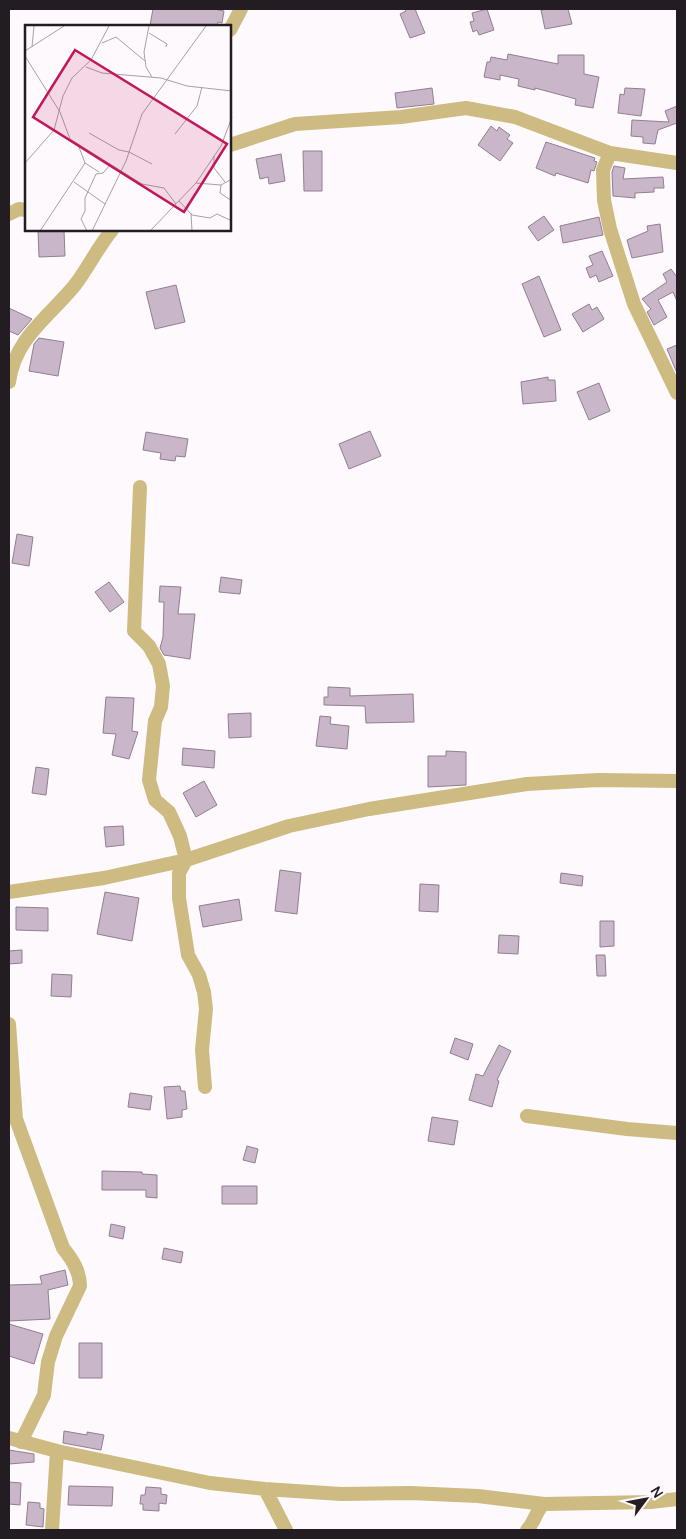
<svg xmlns="http://www.w3.org/2000/svg" width="686" height="1539" font-family="Manrope,sans-serif">
	<style>
		.building { fill: #c9b6c8; stroke: #917f90 }
		.lines { fill: none; stroke-linecap: round; stroke-linejoin: round }
		.street { stroke: #cdbb81; stroke-width: 14 }
		.inset-road { fill: none; stroke: #a6a1a6; stroke-width: 1 }
		.view { fill: #c2185b; fill-opacity: 0.15; stroke: #c2185b; stroke-width: 2.5 }
		.inset-edge { fill: none; stroke: #231c23; stroke-width: 2.5 }
	</style>
	<rect width="100%" height="100%" fill="#fef9fd"/>
	<path class="building" d="M 153,9 L 214,9 L 224,11 L 222,23 L 218,22 L 217,26 L 157,26 L 150,25 Z
		M 404,9 L 415,9 L 425,33 L 410,38 L 400,14 L 406,11 Z
		M 487,9 L 494,30 L 479,35 L 477,30 L 473,32 L 470,22 L 474,21 L 472,13 Z
		M 550,9 L 568,9 L 572,24 L 545,29 L 541,10 Z
		M 508,54 L 558,64 L 558,55 L 584,55 L 584,74 L 599,77 L 593,108 L 575,105 L 576,99 L 535,88 L 535,90 L 518,86 L 519,79 L 500,75 L 500,80 L 484,77 L 487,62 L 490,62 L 491,57 L 507,60 Z
		M 432,88 L 434,104 L 397,108 L 395,93 Z
		M 625,88 L 645,89 L 641,116 L 618,113 L 620,94 L 624,95 Z
		M 677,106 L 677,123 L 658,130 L 655,144 L 643,143 L 643,137 L 631,136 L 632,120 L 669,122 L 665,111 Z
		M 491,126 L 497,131 L 499,127 L 510,135 L 507,139 L 513,143 L 500,161 L 478,145 Z
		M 546,142 L 595,158 L 594,161 L 597,162 L 594,171 L 591,170 L 588,183 L 556,173 L 555,176 L 536,168 Z
		M 303,151 L 322,151 L 322,191 L 304,191 Z
		M 281,154 L 285,181 L 269,184 L 268,177 L 260,179 L 256,159 Z
		M 614,166 L 625,168 L 623,179 L 663,177 L 664,188 L 654,188 L 654,192 L 635,193 L 635,198 L 613,196 L 612,172 Z
		M 544,216 L 554,230 L 538,241 L 528,227 Z
		M 599,217 L 603,235 L 563,243 L 560,226 Z
		M 660,224 L 663,252 L 632,258 L 627,240 L 648,231 L 647,226 Z
		M 38,230 L 64,230 L 65,256 L 39,257 Z
		M 602,251 L 613,276 L 599,282 L 596,275 L 590,278 L 586,268 L 593,265 L 589,256 Z
		M 671,269 L 677,277 L 677,301 L 673,292 L 658,300 L 667,317 L 654,325 L 647,312 L 651,309 L 642,299 L 667,282 L 663,274 Z
		M 539,276 L 561,330 L 544,337 L 522,284 Z
		M 176,285 L 185,322 L 155,329 L 146,292 Z
		M 589,304 L 592,310 L 597,307 L 604,319 L 583,332 L 572,314 Z
		M 9,308 L 32,319 L 18,335 L 9,331 Z
		M 39,338 L 64,342 L 58,376 L 29,371 L 34,344 Z
		M 677,345 L 677,373 L 667,349 Z
		M 548,377 L 548,380 L 555,380 L 556,401 L 523,404 L 521,382 Z
		M 599,383 L 610,411 L 589,420 L 577,392 Z
		M 370,431 L 381,456 L 349,469 L 339,444 Z
		M 146,432 L 188,439 L 185,457 L 176,456 L 175,461 L 160,459 L 161,453 L 143,450 Z
		M 17,534 L 33,537 L 29,566 L 12,563 Z
		M 221,577 L 242,580 L 240,594 L 219,592 Z
		M 109,582 L 124,602 L 110,612 L 95,592 Z
		M 160,586 L 181,587 L 178,614 L 195,614 L 190,659 L 164,655 L 160,648 L 163,637 L 164,602 L 159,602 Z
		M 328,687 L 350,688 L 350,696 L 413,694 L 414,722 L 366,723 L 365,706 L 324,705 L 324,697 L 328,697 Z
		M 106,697 L 134,698 L 132,731 L 138,732 L 129,759 L 112,755 L 116,734 L 103,733 Z
		M 251,713 L 251,737 L 229,738 L 228,714 Z
		M 320,716 L 331,717 L 330,724 L 349,726 L 347,749 L 316,746 Z
		M 183,748 L 215,751 L 214,768 L 182,765 Z
		M 446,751 L 466,752 L 466,785 L 428,787 L 428,756 L 446,756 Z
		M 36,767 L 49,769 L 46,795 L 32,793 Z
		M 204,781 L 217,805 L 196,817 L 183,793 Z
		M 123,826 L 124,845 L 106,847 L 104,827 Z
		M 280,870 L 301,873 L 297,914 L 275,911 Z
		M 561,873 L 583,876 L 582,886 L 560,883 Z
		M 420,884 L 439,885 L 438,912 L 419,911 Z
		M 105,892 L 139,898 L 132,941 L 97,934 Z
		M 239,899 L 242,920 L 203,927 L 199,906 Z
		M 16,907 L 48,908 L 48,931 L 16,930 Z
		M 600,921 L 614,921 L 614,946 L 600,947 Z
		M 499,935 L 519,936 L 518,954 L 498,953 Z
		M 22,950 L 22,963 L 9,964 L 9,951 Z
		M 596,955 L 605,955 L 606,976 L 597,976 Z
		M 52,974 L 72,975 L 71,997 L 51,996 Z
		M 455,1038 L 473,1044 L 468,1060 L 450,1053 Z
		M 499,1045 L 511,1051 L 497,1080 L 499,1081 L 492,1107 L 469,1100 L 476,1074 L 483,1076 Z
		M 180,1086 L 181,1091 L 185,1091 L 187,1109 L 182,1110 L 182,1117 L 167,1119 L 164,1087 Z
		M 130,1093 L 152,1096 L 150,1110 L 128,1107 Z
		M 432,1117 L 458,1121 L 454,1145 L 428,1141 Z
		M 247,1146 L 258,1149 L 255,1163 L 243,1160 Z
		M 102,1171 L 142,1172 L 142,1174 L 157,1175 L 157,1198 L 146,1197 L 146,1190 L 102,1190 Z
		M 222,1186 L 257,1186 L 257,1204 L 222,1204 Z
		M 111,1224 L 125,1227 L 123,1239 L 109,1236 Z
		M 164,1248 L 183,1252 L 181,1263 L 162,1259 Z
		M 65,1270 L 68,1285 L 48,1290 L 50,1319 L 9,1321 L 9,1285 L 42,1284 L 40,1276 Z
		M 9,1324 L 43,1334 L 34,1364 L 9,1356 Z
		M 79,1343 L 102,1343 L 102,1378 L 79,1378 Z
		M 64,1431 L 87,1435 L 87,1432 L 104,1435 L 101,1450 L 63,1443 Z
		M 9,1450 L 34,1454 L 34,1462 L 9,1464 Z
		M 9,1482 L 21,1483 L 20,1505 L 9,1504 Z
		M 69,1486 L 113,1487 L 112,1506 L 68,1505 Z
		M 146,1487 L 161,1488 L 161,1494 L 167,1495 L 166,1504 L 159,1503 L 159,1511 L 143,1510 L 143,1504 L 140,1504 L 141,1495 L 145,1495 Z
		M 28,1502 L 40,1503 L 40,1508 L 44,1509 L 43,1527 L 26,1525 Z"/>
	<g class="lines">
		<path class="street" d="M 230,30 L 241,9
			M 230,145 L 295,124 L 401,117 L 466,108 L 515,117 L 610,153 L 677,163
			M 610,153 L 603,170 L 604,200 L 610,229 L 634,304 L 677,393
			M 9,214 L 19,209 L 26,210
			M 9,382 C 15,338 48,318 75,285 C 88,268 98,247 112,230
			M 140,487 L 134,631 L 149,646 L 159,664 L 163,686 L 161,707 L 155,721 L 149,780 L 155,800 L 169,812 L 180,836 L 186,860 L 179,873 L 179,898 L 188,955 L 199,975 L 204,992 L 206,1009 L 202,1050 L 205,1087
			M 9,892 L 104,878 L 186,860 L 289,826 L 369,809 L 527,784 L 598,780 L 677,781
			M 9,1024 L 16,1119 L 63,1248 C 72,1259 80,1271 80,1286 L 56,1336 L 48,1362 L 44,1395 L 21,1442
			M 527,1116 L 627,1129 L 677,1133
			M 9,1438 L 57,1451 L 210,1483 L 265,1489 L 341,1494 L 410,1493 L 478,1496 L 544,1504 L 651,1502 L 677,1499
			M 265,1489 L 286,1530
			M 52,1530 L 57,1451
			M 527,1530 C 535,1522 536,1510 544,1504"/>
	</g>
	<g transform="translate(25 25)">
		<rect width="206" height="206" fill="#fef9fd"/>
		<path class="inset-road" d="M 124,1 L 119,27 L 121,42 L 127,52M 124,8 L 142,19 L 141,22M 77,18 L 91,12 L 120,36M 7,22 L 9,1M 0,26 L 39,1M 0,31 L 35,87 L 45,114 L 117,159 L 139,163 L 151,179M 61,42 L 77,48 L 136,53 L 162,61 L 207,66M 64,108 L 94,125 L 104,127 L 127,139M 150,109 L 172,81 L 177,62M 54,122 L 60,138 L 74,147M 189,131 L 189,143 L 200,157M 0,138 L 29,105 L 38,71 L 47,53 L 66,35 L 84,1M 49,157 L 80,179M 171,158 L 196,160 L 207,154M 196,160 L 195,168 L 207,176M 154,176 L 167,190 L 185,193 L 192,189 L 207,196M 166,188 L 167,206M 15,206 L 60,138M 62,206 L 56,194 L 60,186 L 60,173 L 71,149 L 78,148 L 85,140M 67,206 L 101,136 L 117,89 L 181,1M 125,206 L 171,158 L 196,121 L 207,92"/>
		<path class="view" d="M 50,25 L 202,119 L 159,187 L 8,92 Z"/>
		<rect width="206" height="206" class="inset-edge"/>
	</g>
	<rect width="686" height="1539" fill="none" stroke="#231c23" stroke-width="20"/>
	<g transform="translate(646 1499) rotate(58)" stroke="#fef9fd" stroke-width="4" paint-order="stroke">
	<path d="M0-4L9 19L0 12L-9 19Z" fill="#231c23"/>
	<text y="-8" font-size="14" font-weight="bold" text-anchor="middle" fill="#231c23">N</text>
	</g>
</svg>
